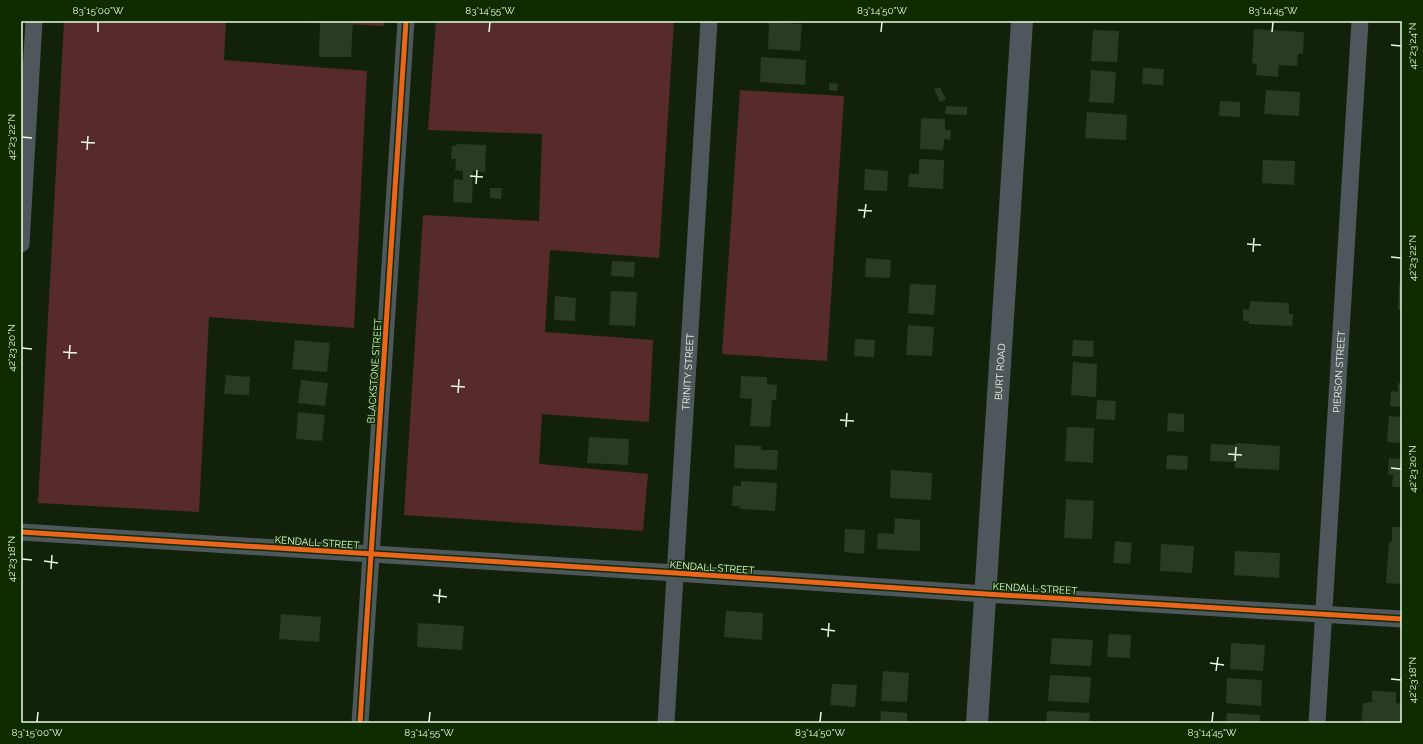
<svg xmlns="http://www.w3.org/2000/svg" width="1423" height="744" font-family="Raleway,sans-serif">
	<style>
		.green { fill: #572a2b }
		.building { fill: #2b3a24 }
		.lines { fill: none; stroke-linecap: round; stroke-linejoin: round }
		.minor { stroke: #4e575c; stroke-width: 17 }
		.tertiary { stroke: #4e575c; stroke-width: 22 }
		.cycleway-casing { stroke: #0f2c00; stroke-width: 8 }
		.cycleway { stroke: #eb651d; stroke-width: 5 }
		.ticks { fill: none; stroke: #e8fbe0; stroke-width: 1.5 }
		.labels { text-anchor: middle; stroke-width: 3; stroke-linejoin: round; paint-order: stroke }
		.street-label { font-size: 10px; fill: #e8fbe0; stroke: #0f2c00 }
		.neatline { fill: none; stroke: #e8fbe0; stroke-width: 1.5 }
		.ticks-label { font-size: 10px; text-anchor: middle; fill: #e8fbe0 }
	</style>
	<rect width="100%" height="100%" fill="#12220a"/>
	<path class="green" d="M 64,21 L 226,21 L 224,60 L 367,71 L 354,328 L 209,317 L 199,512 L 38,503 Z
		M 286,21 L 384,21 L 384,26 Z
		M 436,21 L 674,21 L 659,258 L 550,250 L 545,332 L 653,340 L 649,422 L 542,414 L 539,464 L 648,474 L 643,531 L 404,515 L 423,215 L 539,221 L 542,134 L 428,130 Z
		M 740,90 L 844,96 L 827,361 L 722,354 Z"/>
	<path class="building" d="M 320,21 L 353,21 L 351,57 L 319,57 Z
		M 769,22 L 802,24 L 800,51 L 768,49 Z
		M 1254,29 L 1304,32 L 1303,54 L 1298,54 L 1297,66 L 1279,65 L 1278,77 L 1256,75 L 1257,64 L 1252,63 Z
		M 1093,30 L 1119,31 L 1117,62 L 1091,61 Z
		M 761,57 L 806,60 L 805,85 L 760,82 Z
		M 1143,68 L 1164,69 L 1163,85 L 1142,84 Z
		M 1091,70 L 1116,72 L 1114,103 L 1089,102 Z
		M 829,83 L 838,84 L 837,91 L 829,90 Z
		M 940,87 L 946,99 L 940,102 L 934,89 Z
		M 1266,90 L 1300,92 L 1299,116 L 1264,114 Z
		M 1220,101 L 1240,102 L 1240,117 L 1219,116 Z
		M 946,106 L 967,107 L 967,115 L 945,114 Z
		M 1087,112 L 1127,115 L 1126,140 L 1085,138 Z
		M 921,118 L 945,119 L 945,130 L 951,130 L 950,140 L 944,139 L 943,150 L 920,149 Z
		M 457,144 L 486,145 L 485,172 L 473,171 L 472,203 L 453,202 L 454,179 L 463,180 L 463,171 L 455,170 L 456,159 L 451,159 L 452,146 L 456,146 Z
		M 919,159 L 944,160 L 943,189 L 908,187 L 909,174 L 919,174 Z
		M 1263,160 L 1295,161 L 1294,185 L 1262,183 Z
		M 865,169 L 888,171 L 887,191 L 864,190 Z
		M 490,188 L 502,188 L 501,199 L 490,198 Z
		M 866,258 L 891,260 L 890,278 L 865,277 Z
		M 612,261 L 635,262 L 634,277 L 611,276 Z
		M 1399,283 L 1402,283 L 1402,310 L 1398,310 Z
		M 910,284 L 936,285 L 934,315 L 908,313 Z
		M 611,291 L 637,292 L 635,326 L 609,325 Z
		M 555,296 L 576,298 L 575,321 L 554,320 Z
		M 1250,301 L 1289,303 L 1289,314 L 1293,314 L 1292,326 L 1249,324 L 1249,321 L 1243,321 L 1243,309 L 1249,310 Z
		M 908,325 L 934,327 L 932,356 L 906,355 Z
		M 855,339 L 875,340 L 874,357 L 854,356 Z
		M 295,340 L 330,343 L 327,372 L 292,369 Z
		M 1073,340 L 1094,341 L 1093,357 L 1072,356 Z
		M 1073,362 L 1097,364 L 1096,397 L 1071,395 Z
		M 226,375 L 250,377 L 249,395 L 224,394 Z
		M 741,376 L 767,377 L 767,384 L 777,385 L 776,400 L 772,400 L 770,427 L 750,426 L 752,399 L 740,398 Z
		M 301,380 L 328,383 L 325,406 L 298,403 Z
		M 1398,383 L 1402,383 L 1402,407 L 1390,406 L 1391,391 L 1398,392 Z
		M 1097,400 L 1116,401 L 1115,420 L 1096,419 Z
		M 298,412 L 325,415 L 322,441 L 296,439 Z
		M 1168,413 L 1184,414 L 1184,432 L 1167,431 Z
		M 1389,416 L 1402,417 L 1402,443 L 1387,442 Z
		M 1067,427 L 1094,428 L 1093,463 L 1065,461 Z
		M 589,437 L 629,439 L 628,465 L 587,463 Z
		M 1236,443 L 1280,446 L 1279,470 L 1235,468 L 1235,462 L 1210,461 L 1211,444 L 1236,445 Z
		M 735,445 L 761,446 L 761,450 L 778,450 L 777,470 L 734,468 Z
		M 1167,455 L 1188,456 L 1187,470 L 1166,469 Z
		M 1389,458 L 1402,459 L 1402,487 L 1392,487 L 1393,475 L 1388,474 Z
		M 891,470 L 932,473 L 931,500 L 890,498 Z
		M 741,481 L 777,483 L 775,511 L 740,509 L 739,506 L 732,506 L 733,486 L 741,486 Z
		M 1066,499 L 1094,501 L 1092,539 L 1064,538 Z
		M 895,518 L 920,520 L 920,551 L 877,549 L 878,533 L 894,534 Z
		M 1392,527 L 1402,527 L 1402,584 L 1386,583 L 1389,542 L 1392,542 Z
		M 845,529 L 865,530 L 864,554 L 844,552 Z
		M 1115,541 L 1132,543 L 1130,564 L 1113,563 Z
		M 1161,544 L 1194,546 L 1192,573 L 1160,571 Z
		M 1235,551 L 1280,553 L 1279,578 L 1234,575 Z
		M 726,611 L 763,613 L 762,640 L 724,637 Z
		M 281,614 L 321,617 L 319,642 L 279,639 Z
		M 418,623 L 464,626 L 462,650 L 417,647 Z
		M 1109,634 L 1131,635 L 1130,658 L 1107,657 Z
		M 1052,638 L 1093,640 L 1091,666 L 1050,664 Z
		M 1231,643 L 1265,645 L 1263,671 L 1230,669 Z
		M 883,671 L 909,673 L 907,702 L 881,701 Z
		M 1050,675 L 1091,677 L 1089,703 L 1048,701 Z
		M 1227,678 L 1262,680 L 1261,706 L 1226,703 Z
		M 832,684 L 857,685 L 855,707 L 830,705 Z
		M 1372,691 L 1396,692 L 1396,703 L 1402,704 L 1402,723 L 1361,722 L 1363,703 L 1368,703 L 1368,702 L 1372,702 Z
		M 881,711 L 907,713 L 907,723 L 880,723 Z
		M 1047,711 L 1090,713 L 1089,723 L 1046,723 Z
		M 1227,713 L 1260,715 L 1260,723 L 1226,723 Z"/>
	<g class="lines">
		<g class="minor">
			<path d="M 21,244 L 34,21"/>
			<path d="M 21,532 L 676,573 L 986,594 L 1402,619"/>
			<path d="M 360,723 L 406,21"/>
			<path id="s1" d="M 666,723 L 709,21"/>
			<path id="s2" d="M 1317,723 L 1360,21"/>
		</g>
		<path class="tertiary" id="s3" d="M 977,723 L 1022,21"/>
		<defs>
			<path id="cycleway" d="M 21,532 L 676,573 L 986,594 L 1402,619
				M 360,723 L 406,21"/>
		</defs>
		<use href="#cycleway" class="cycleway-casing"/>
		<use href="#cycleway" class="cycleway"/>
	</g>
	<path class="ticks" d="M 98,32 L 98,22M 489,32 L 490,22M 881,32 L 882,22M 1272,32 L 1273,22M 1391,45 L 1401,46M 22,137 L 32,138M 81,142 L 95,143M 87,150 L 88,136M 470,176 L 483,177M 476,184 L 477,170M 858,210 L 872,211M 864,218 L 866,204M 1247,244 L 1261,245M 1253,252 L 1254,238M 1391,257 L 1401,258M 22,348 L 32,349M 63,352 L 77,353M 69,359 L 70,345M 451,386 L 465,387M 458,393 L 459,379M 840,420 L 854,421M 846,427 L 847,413M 1228,454 L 1242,455M 1235,461 L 1236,447M 1391,468 L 1401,469M 22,559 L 32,560M 44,561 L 58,563M 51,569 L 52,555M 433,595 L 447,597M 439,603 L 440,589M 821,629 L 835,631M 828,637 L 829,623M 1210,663 L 1224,665M 1216,671 L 1218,657M 1391,679 L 1401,680M 37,722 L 38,712M 429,722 L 430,712M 820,722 L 821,712M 1212,722 L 1213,712"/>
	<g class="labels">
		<g class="street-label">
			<text transform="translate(374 371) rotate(-86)" y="4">BLACKSTONE STREET</text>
			<text dy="4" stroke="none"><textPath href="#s1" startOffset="352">TRINITY STREET</textPath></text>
			<text dy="4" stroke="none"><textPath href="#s3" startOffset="352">BURT ROAD</textPath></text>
			<text dy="4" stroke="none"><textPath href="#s2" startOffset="352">PIERSON STREET</textPath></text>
			<text transform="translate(317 542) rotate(4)" y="4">KENDALL STREET</text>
			<text transform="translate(712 567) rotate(4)" y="4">KENDALL STREET</text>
			<text transform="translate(1035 588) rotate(3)" y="4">KENDALL STREET</text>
		</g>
	</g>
	<rect width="1423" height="744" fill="none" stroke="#0f2c00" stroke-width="44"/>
	<rect x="22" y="22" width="1379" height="700" class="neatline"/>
	<g class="ticks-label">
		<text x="98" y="14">83°15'00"W</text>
		<text x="490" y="14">83°14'55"W</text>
		<text x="882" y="14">83°14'50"W</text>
		<text x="1273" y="14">83°14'45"W</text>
		<text transform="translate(1412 46) rotate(-90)" y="4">42°23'24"N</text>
		<text transform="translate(11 137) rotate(-90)" y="4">42°23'22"N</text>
		<text transform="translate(1412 258) rotate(-90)" y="4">42°23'22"N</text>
		<text transform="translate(11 348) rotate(-90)" y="4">42°23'20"N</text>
		<text transform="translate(1412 469) rotate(-90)" y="4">42°23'20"N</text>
		<text transform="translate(11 559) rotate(-90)" y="4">42°23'18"N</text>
		<text transform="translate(1412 680) rotate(-90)" y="4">42°23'18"N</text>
		<text x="37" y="736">83°15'00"W</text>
		<text x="429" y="736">83°14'55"W</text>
		<text x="820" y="736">83°14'50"W</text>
		<text x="1212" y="736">83°14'45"W</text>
	</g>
</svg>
